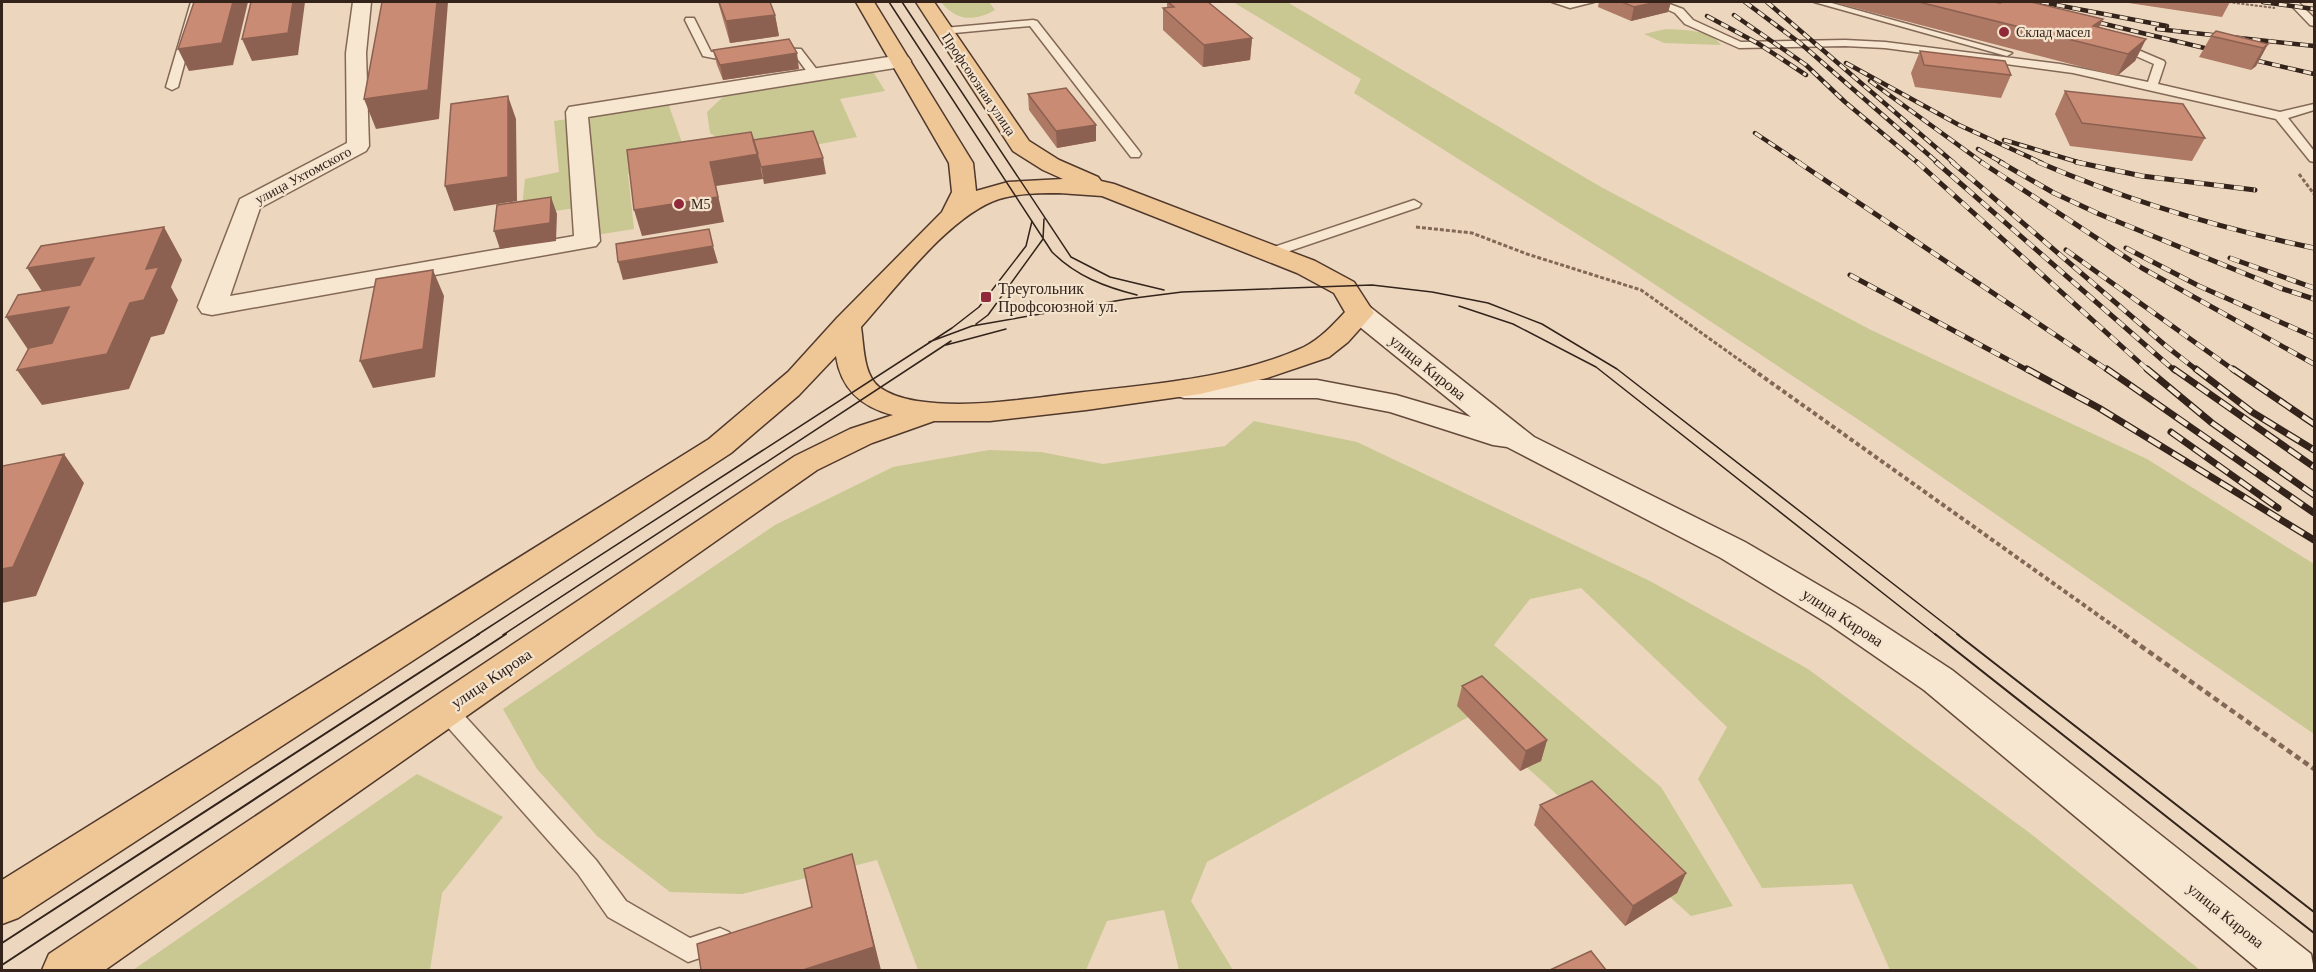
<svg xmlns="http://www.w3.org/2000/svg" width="2316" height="972" font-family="'Times New Roman',serif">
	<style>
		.green { fill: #c9c792 }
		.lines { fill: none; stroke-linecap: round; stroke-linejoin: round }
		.lane-casing { stroke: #836857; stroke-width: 3 }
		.street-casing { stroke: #836857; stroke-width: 3 }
		.secondary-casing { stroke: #654a3b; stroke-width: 3 }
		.primary-casing { stroke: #50382c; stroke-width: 3 }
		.path-far3 { stroke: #836857; stroke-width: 2; stroke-dasharray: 3 1.5; stroke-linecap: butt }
		.path-far2 { stroke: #836857; stroke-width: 3; stroke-dasharray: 4 2; stroke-linecap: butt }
		.path-far1 { stroke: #836857; stroke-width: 4; stroke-dasharray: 4.5 3; stroke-linecap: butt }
		.path { stroke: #836857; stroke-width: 4.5; stroke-dasharray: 6 4; stroke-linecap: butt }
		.lane { fill: #f7e6d0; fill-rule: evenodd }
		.street { fill: #f7e6d0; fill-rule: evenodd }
		.secondary { fill: #f7e6d0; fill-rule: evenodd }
		.primary { fill: #efc695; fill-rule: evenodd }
		.tram-far1 { stroke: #33231b; stroke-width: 1.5 }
		.tram { stroke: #33231b; stroke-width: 2 }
		.rail-far2-casing { stroke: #33231b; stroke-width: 4.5 }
		.rail-far1-casing { stroke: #33231b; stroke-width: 5 }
		.rail-casing { stroke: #33231b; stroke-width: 7 }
		.rail-far2 { stroke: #f4e3cd; stroke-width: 3; stroke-dasharray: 8; stroke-linecap: butt }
		.rail-far1 { stroke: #f4e3cd; stroke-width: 4; stroke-dasharray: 10; stroke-linecap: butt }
		.rail { stroke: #f4e3cd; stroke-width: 4.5; stroke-dasharray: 14; stroke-linecap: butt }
		.wall { fill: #ad7864 }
		.shaded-wall { fill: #8d6151 }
		.building { fill: #c98b74; stroke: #8d6151; stroke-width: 1.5 }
		.poi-dot { fill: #902939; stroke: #f4e3cd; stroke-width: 2 }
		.labels { text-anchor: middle; stroke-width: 4.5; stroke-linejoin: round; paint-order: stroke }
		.far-poi-label { font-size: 14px; fill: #33231b; stroke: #f4e3cd; text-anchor: start }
		.far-street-label { font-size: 14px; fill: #33231b; stroke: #f4e3cd }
		.poi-label { font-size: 16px; fill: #33231b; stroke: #f4e3cd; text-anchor: start }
		.street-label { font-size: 16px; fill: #33231b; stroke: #f4e3cd }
	</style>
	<rect width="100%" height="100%" fill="#ecd7be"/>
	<path class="green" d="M 941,2 L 989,2 L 995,10 C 974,22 956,21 941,2 Z
		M 1233,2 L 1287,2 L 1601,187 L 1871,330 L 2147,459 L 2314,564 L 2314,734 L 1865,424 L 1615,258 L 1354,93 L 1361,79 Z
		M 1666,29 C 1683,30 1710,29 1721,45 L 1664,43 L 1644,34 Z
		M 872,70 L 885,91 L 840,99 L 857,137 L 794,149 L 724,142 L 710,133 L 707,112 L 726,94 Z
		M 668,103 L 684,148 L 694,163 L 628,174 L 634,229 L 596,235 L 596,205 L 521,216 L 525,179 L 559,172 L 554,121 Z
		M 1254,421 L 1357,442 L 1650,581 L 1808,669 L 2031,834 L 2200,970 L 1890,970 L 1852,884 L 1762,888 L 1698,779 L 1727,727 L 1581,588 L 1530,599 L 1494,645 L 1661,787 L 1733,906 L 1691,916 L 1470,716 L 1207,862 L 1191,901 L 1233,970 L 1179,970 L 1164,910 L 1107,921 L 1086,970 L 918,970 L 877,860 L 742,894 L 670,892 L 597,836 L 537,769 L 503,709 L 775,525 L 893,467 L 989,450 L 1041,452 L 1103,464 L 1225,446 Z
		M 417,774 L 503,817 L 442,893 L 430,970 L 133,970 Z"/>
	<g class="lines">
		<defs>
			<path id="lane" d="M 191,2 L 201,2 L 178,87 L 172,90 L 166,87 Z
				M 1552,2 L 1594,2 L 1570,8 Z
				M 1651,2 L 1664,2 L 1683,9 L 1693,20 L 1741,42 L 1845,40 L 1885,42 L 2060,64 L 2148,82 L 2154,64 L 2113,46 L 2112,44 L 2117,41 L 2164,61 L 2165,63 L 2158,84 L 2280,112 L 2314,104 L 2314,110 L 2288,118 L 2314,151 L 2314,162 L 2310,161 L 2276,119 L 2073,73 L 1885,48 L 1845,46 L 1739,48 L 1685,24 L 1675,13 Z
				M 1814,2 L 1828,2 L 2012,53 L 2007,56 L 2003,55 Z
				M 2288,2 L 2298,2 L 2314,18 L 2314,26 L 2310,25 Z
				M 686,18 L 694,18 L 711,52 L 738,51 L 743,54 C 733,61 715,59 703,56 L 685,20 Z
				M 1033,20 L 1037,21 L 1139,151 L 1141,154 L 1139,157 L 1131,157 L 1030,26 L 944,34 L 939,31 L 944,28 Z
				M 772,48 L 801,49 L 821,75 L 815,78 L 811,77 L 794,54 L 768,53 L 767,51 Z
				M 1414,200 L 1421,204 L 1419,207 L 1275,256 L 1270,257 L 1263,253 L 1265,250 Z
				M 445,701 L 453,703 L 596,860 L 626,901 L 690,938 L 720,928 L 729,932 L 733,940 L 729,948 L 688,962 L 608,917 L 578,874 L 437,715 L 434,709 L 437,703 Z"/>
			<path id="street" d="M 353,2 L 371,2 L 366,53 L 369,146 L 366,151 L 260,208 L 230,296 L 574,236 L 566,112 L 569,107 L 901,55 L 908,57 L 911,61 L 908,65 L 901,67 L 588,117 L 600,241 L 596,246 L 212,315 L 202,313 L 198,307 L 240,199 L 347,143 L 346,53 Z"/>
			<path id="secondary" d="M 1360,305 L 1370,307 L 1534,437 L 1745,542 L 1856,607 L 1952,670 L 2311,954 L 2314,970 L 2259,970 L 1924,690 L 1830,625 L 1721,558 L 1507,447 L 1493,445 L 1390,412 L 1317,398 L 1184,398 L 1173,395 L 1169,389 L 1173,383 L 1184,380 L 1317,380 L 1396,395 L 1471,417 L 1350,319 L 1346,313 L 1350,307 Z"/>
			<path id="primary" d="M 856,2 L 874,2 L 973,163 L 976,191 L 1008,182 L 1063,179 L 1043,170 L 1013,151 L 916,2 L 934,2 L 1029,141 L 1059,160 L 1098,177 L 1101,181 L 1114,184 L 1315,261 L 1354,282 L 1374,313 L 1348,342 L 1329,357 L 1267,378 L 1200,394 L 1086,410 L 990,421 L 934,421 L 872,443 L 817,470 L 105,970 L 42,970 L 49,954 L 795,456 L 850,429 L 893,415 C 861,407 841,389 836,356 L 799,395 L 731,453 L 18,918 L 2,924 L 2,880 L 709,439 L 788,372 L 837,318 L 942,212 L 952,192 L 949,163 ZM 1059,193 L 1102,196 L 1297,273 L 1334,293 L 1345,312 C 1333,325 1320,339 1304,347 C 1234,379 1151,384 1076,393 C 1024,399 969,409 917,401 C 904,399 890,395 879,387 C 863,374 864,346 861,327 C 896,288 950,215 999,199 C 1018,193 1040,193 1059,193 Z"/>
		</defs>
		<use href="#lane" class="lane-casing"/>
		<use href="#street" class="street-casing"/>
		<use href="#secondary" class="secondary-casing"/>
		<use href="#primary" class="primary-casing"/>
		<path class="path-far3" d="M 2228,2 L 2275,8"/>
		<path class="path-far2" d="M 2299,174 L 2314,194
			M 1416,227 L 1472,233 L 1527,254 L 1641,290 L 1755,371"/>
		<path class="path-far1" d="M 1752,369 L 2126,635"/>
		<path class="path" d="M 2124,634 L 2314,769"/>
		<use href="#lane" class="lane"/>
		<use href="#street" class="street"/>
		<use href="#secondary" class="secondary"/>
		<use href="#primary" class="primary"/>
		<path class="tram-far1" d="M 889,2 L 1052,252 C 1076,276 1105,287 1137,295
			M 902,2 L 1071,257 L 1110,277 L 1164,290
			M 1459,306 L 1513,324 L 1596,367 L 1936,635
			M 976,324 L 988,315 L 1043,239 L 1044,219
			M 929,342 L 972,326 L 1127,299 L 1182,292 L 1372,285 L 1432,292 L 1488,303 L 1542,324 L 1617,369 L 1959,635
			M 946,345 L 1006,329
			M 477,635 L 952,328 L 979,307 L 1026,246 L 1032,221
			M 503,635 L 951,341"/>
		<path class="tram" d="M 1935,634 L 2314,933
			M 1957,634 L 2314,912
			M 2,943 L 479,634
			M 2,965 L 506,634"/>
		<defs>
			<path id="rail-far2" d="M 1745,2 L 1800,43 L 1938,163
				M 1767,2 L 1954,163
				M 2041,2 L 2167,26
				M 2263,2 L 2314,9
				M 1734,15 L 1806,65 L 1845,102 L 1918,163
				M 1707,16 L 1759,44 L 1806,75
				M 2084,19 L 2221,52
				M 2157,29 L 2314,46
				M 2241,57 L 2314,74
				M 1846,63 L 1959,125 L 2042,163
				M 1870,81 L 1983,163
				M 1755,133 L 1800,163
				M 2004,140 L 2081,163
				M 1978,149 L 2003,163"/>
			<path id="rail-far1" d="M 1798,162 L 2109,371
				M 1917,162 L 2149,371
				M 1936,162 L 2175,371
				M 1952,162 L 2166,346 L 2198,371
				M 1981,162 L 2142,268 L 2314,364
				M 2000,162 L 2054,193 L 2099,214 L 2280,288 L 2314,299
				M 2038,162 C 2128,201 2219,228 2314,248
				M 2076,162 L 2142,176 L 2255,190
				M 2126,248 L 2199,286 L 2314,337
				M 2066,250 L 2235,371
				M 2230,258 L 2314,288
				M 1850,275 L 2029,371"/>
			<path id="rail" d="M 2027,369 L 2099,408 L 2314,540
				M 2107,369 L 2314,513
				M 2147,369 L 2212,423 L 2314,495
				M 2174,369 L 2314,467
				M 2196,369 L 2252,412 L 2314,450
				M 2233,369 L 2314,424
				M 2171,432 L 2278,508"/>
		</defs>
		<use href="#rail-far2" class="rail-far2-casing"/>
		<use href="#rail-far1" class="rail-far1-casing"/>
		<use href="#rail" class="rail-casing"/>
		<use href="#rail-far2" class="rail-far2"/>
		<use href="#rail-far1" class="rail-far1"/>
		<use href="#rail" class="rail"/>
	</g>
	<path class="wall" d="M 718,2 L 770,2 L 775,15 L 779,36 L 730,43 Z
		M 1167,2 L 1208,2 L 1252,38 L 1250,60 L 1203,67 L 1163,30 L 1163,8 L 1167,8 Z
		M 1599,2 L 1671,2 L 1668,12 L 1631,21 L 1598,7 Z
		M 1832,2 L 1994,2 L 2103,19 L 2099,27 L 2146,39 L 2135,61 L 2117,76 Z
		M 2122,2 L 2230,2 L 2222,17 Z
		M 2211,36 L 2268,44 L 2256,66 L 2251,70 L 2199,57 Z
		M 713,50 L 799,69 L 723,80 L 717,65 Z
		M 1920,51 L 2011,75 L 2001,98 L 1915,87 L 1911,73 Z
		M 2065,91 L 2205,138 L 2192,161 L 2070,146 L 2055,114 Z
		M 1028,94 L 1096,125 L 1096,141 L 1057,148 L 1029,110 Z
		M 1462,686 L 1547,740 L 1541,761 L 1520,771 L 1457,706 Z
		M 1540,805 L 1686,873 L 1677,893 L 1625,926 L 1534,825 Z"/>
	<path class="shaded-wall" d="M 233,2 L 248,2 L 233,65 L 189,71 L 178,49 Z
		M 293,2 L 305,2 L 298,55 L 252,61 L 242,39 Z
		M 437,2 L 448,2 L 439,119 L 376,129 L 364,99 Z
		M 1657,2 L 1671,2 L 1668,12 L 1631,21 L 1634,7 Z
		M 775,15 L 779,36 L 730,43 L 726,21 Z
		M 2103,19 L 2093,40 L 2093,26 Z
		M 1252,38 L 1250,60 L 1203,67 L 1204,45 Z
		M 2146,39 L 2135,61 L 2117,76 L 2128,54 Z
		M 2268,44 L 2256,66 L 2251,70 L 2263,48 Z
		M 797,53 L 799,69 L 723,80 L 720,65 Z
		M 508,96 L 516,119 L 517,201 L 454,211 L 445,186 Z
		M 1096,125 L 1096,141 L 1057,148 L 1056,131 Z
		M 758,154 L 763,179 L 716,186 L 724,222 L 642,236 L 634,210 L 710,162 Z
		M 823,158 L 826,174 L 764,184 L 761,167 Z
		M 551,197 L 557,214 L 556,241 L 500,249 L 494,231 Z
		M 164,227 L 182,260 L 171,287 L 178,300 L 164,334 L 151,337 L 129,389 L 42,405 L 17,370 L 107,354 Z
		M 713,246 L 718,263 L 623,280 L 618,262 Z
		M 94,258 L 114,291 L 49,302 L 27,268 Z
		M 433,270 L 444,296 L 435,377 L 373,388 L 360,361 Z
		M 69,307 L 91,341 L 29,351 L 6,317 Z
		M 64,454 L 84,483 L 36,596 L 2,603 L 2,569 Z
		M 1547,740 L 1541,761 L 1520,771 L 1526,751 Z
		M 852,854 L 881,970 L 803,970 Z
		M 1686,873 L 1677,893 L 1625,926 L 1633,906 Z"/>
	<path class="building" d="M 194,2 L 233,2 L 222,43 L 178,49 Z
		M 251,2 L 293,2 L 288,33 L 242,39 Z
		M 382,2 L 437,2 L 428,90 L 364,99 Z
		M 719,2 L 770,2 L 775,15 L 726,21 Z
		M 1168,2 L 1208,2 L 1252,38 L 1204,45 L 1163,8 L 1174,7 Z
		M 1622,2 L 1657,2 L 1634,7 Z
		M 1919,2 L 1994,2 L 2000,3 L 2003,2 L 2031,2 L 2103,19 L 2093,26 L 2146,39 L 2128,54 Z
		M 2216,31 L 2268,44 L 2263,48 L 2211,36 Z
		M 789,39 L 797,53 L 720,65 L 713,50 Z
		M 1920,51 L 2005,61 L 2011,75 L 1924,65 Z
		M 1066,88 L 1096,125 L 1056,131 L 1028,94 Z
		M 2065,91 L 2183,104 L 2205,138 L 2082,123 Z
		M 508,96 L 508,177 L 445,186 L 451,104 Z
		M 813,131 L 823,158 L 761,167 L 753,140 Z
		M 751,132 L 758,154 L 710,162 L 718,197 L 634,210 L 627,150 Z
		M 551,197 L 550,223 L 494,231 L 497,205 Z
		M 164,227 L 146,269 L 159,267 L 144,300 L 130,303 L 107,354 L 17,370 L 29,348 L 52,343 L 69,307 L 6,317 L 18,295 L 80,285 L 94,258 L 27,268 L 41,246 Z
		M 709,229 L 713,246 L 618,262 L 616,244 Z
		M 433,270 L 423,349 L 360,361 L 376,279 Z
		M 64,454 L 13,567 L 2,569 L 2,466 Z
		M 1482,676 L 1547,740 L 1526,751 L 1462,686 Z
		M 1592,781 L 1686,873 L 1633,906 L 1540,805 Z
		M 852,854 L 874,947 L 803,970 L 701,970 L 697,944 L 812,907 L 804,869 Z
		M 1591,951 L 1606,970 L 1550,970 Z"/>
	<g class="poi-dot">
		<circle cx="2004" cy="32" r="6"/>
		<circle cx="679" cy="204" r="6"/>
		<rect x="980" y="291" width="12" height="12" rx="3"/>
	</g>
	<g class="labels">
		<g class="far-poi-label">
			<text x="2016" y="37">Склад масел</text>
			<text x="691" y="209">М5</text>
		</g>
		<g class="far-street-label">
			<text transform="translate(979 84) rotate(56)" y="5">Профсоюзная улица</text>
			<text transform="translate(303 175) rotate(-28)" y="5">улица Ухтомского</text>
		</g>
		<g class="poi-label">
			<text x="998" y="294">Треугольник<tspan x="998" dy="18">Профсоюзной ул.</tspan></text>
		</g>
		<g class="street-label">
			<text transform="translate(1428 367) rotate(39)" y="6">улица Кирова</text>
			<text transform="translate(1843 617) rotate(33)" y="6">улица Кирова</text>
			<text transform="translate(491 678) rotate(-34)" y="6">улица Кирова</text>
			<text transform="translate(2226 915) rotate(39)" y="6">улица Кирова</text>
		</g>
	</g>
	<rect width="2316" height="972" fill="none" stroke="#33231b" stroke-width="6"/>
</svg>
